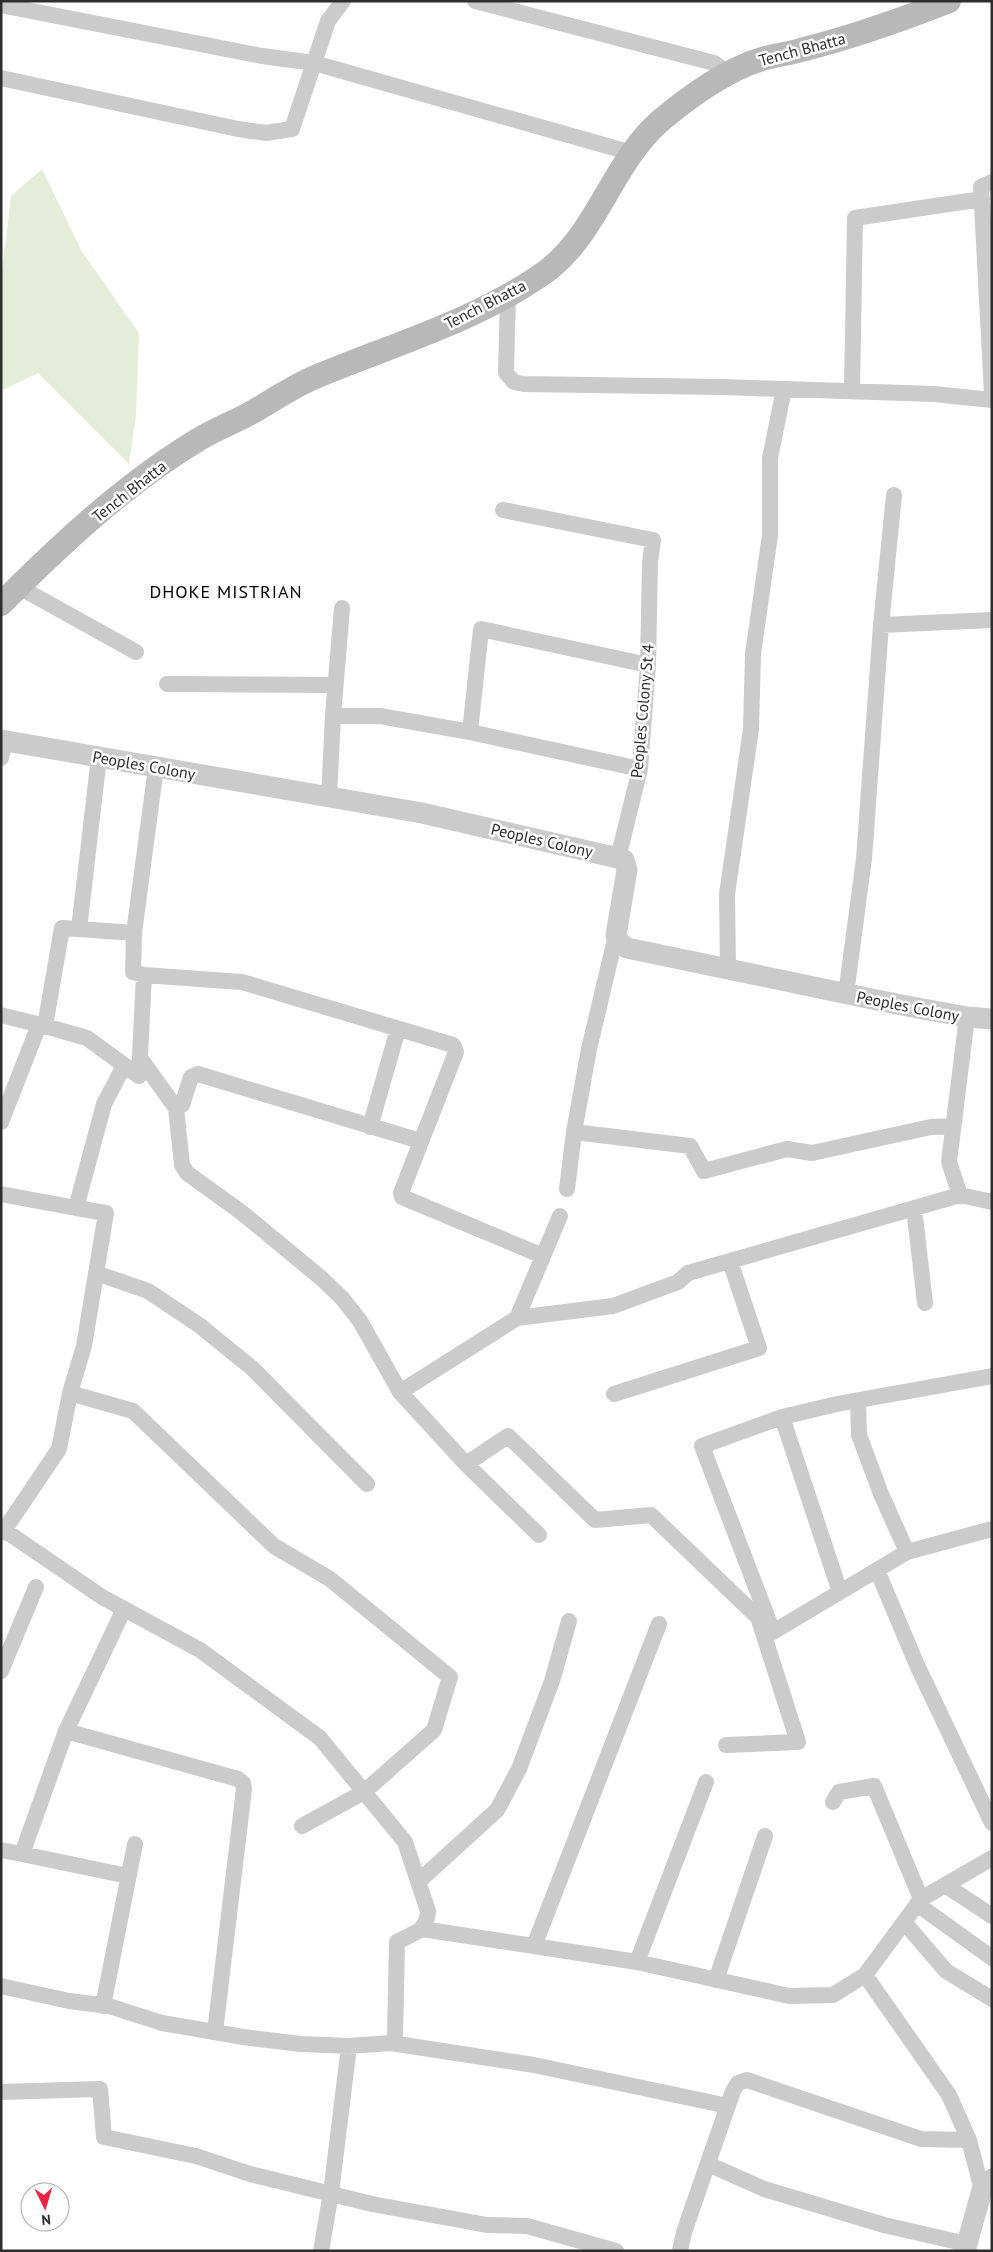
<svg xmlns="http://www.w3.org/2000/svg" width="993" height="2252" font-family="'PT Sans',sans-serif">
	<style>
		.green { fill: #e5ecda }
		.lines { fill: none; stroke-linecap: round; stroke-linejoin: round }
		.minor { stroke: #cbcbcb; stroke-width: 16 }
		.tertiary { stroke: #cbcbcb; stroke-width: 21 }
		.secondary { stroke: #b8b8b8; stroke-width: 24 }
		.labels { text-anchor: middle; stroke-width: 5; stroke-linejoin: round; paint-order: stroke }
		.street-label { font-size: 16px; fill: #2e2e2e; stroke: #fff }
		.neighbourhood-label { font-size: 18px; letter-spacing: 1px; fill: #000; stroke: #fff }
	</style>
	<rect width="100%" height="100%" fill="#fff"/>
	<path class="green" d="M 42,169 L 82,252 L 139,333 L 136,415 L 129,464 L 38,373 L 1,391 L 1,278 L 11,196 Z"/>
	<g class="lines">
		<path class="minor" d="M 475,1 L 714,63 L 728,73
			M 1,5 L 262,56 L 314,63 L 632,153
			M 1,78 L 238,129 L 266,133 L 292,129 L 328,21 L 343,1
			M 992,182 L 981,187 L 992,394
			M 508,295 L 506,373 L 514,382 L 523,384 L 722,387 L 934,394 L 992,400
			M 852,391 L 855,218 L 982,199
			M 503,510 L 653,540 L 650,562 L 648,665 L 640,769 L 618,858
			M 19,587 L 136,652
			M 881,625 L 992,620
			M 167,684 L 335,685
			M 333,716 L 342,608
			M 470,732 L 640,769
			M 1,758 L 5,741
			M 329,797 L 333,716 L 380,716 L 470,732 L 481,629 L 648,665
			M 79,929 L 134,933 L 156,767
			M 728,969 L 727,894 L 751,729 L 753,654 L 770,535 L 770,458 L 784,389
			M 144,975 L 242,982 L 453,1045 L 456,1052 L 401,1193 L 402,1197 L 543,1256
			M 846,994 L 864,859 L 881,625 L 894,495
			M 1,1015 L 45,1026 L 62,928 L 79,929 L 99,757
			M 45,1026 L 87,1038 L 139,1076 L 144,975 L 133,972 L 134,933
			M 140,1058 L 176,1108 L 182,1165 L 187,1173 L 241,1212 L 321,1278 L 342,1298 L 360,1321 L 400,1392 L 466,1464 L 539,1535
			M 176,1108 L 182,1105 L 191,1077 L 198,1074 L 420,1141
			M 1,1122 L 39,1025
			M 370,1127 L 398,1029
			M 574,1132 L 589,1049 L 616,935
			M 567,1189 L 574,1132 L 690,1146 L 704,1171 L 787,1149 L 812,1153 L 931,1127 L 953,1126
			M 1,1194 L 76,1208 L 104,1104 L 124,1066
			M 960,1195 L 949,1162 L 967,1017
			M 914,1208 L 925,1303
			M 96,1273 L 148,1291 L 199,1325 L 252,1368 L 367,1484
			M 517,1318 L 560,1216
			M 992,1376 L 837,1404 L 782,1417 L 702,1446 L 773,1632 L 907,1552 L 992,1529
			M 400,1392 L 517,1318 L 613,1306 L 678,1282 L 688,1273 L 960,1195 L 992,1202
			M 70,1393 L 133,1411 L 274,1546 L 330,1579 L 450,1677 L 434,1730 L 364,1792 L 302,1826
			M 614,1394 L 759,1348 L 730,1261
			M 858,1400 L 859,1435 L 881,1494 L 907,1552
			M 782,1417 L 840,1592
			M 466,1464 L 508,1436 L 595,1520 L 651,1515 L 768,1627
			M 1,1531 L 10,1534 L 102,1597 L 200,1650 L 320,1738 L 405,1842 L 428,1911 C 427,1932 413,1933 397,1942 L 395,2037 L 391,2043 L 349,2046 L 301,2044 L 243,2037 L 162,2023 L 109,2006 L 69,2001 L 1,1986
			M 3,1532 L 59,1449 L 70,1393 L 84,1346 L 106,1213 L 76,1208
			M 877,1570 L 917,1665 L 992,1823
			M 1,1671 L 36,1587
			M 66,1731 L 238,1779 L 243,1783 L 244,1789 L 215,2032
			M 726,1745 L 798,1742 L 759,1620
			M 833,1802 L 839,1792 L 874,1786 L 921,1899 L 992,1858
			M 1,1850 L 22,1854 L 66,1731 L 124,1609
			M 22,1854 L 128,1876
			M 419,1881 L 497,1810 L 519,1769 L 552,1681 L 569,1621
			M 945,1885 L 992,1916
			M 917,1904 L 992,1958
			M 904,1922 L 946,1971 L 992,1999
			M 422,1929 L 534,1946 L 659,1624
			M 534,1946 L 637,1962 L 706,1782
			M 637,1962 L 789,1996 L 833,1995 L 865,1975 L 921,1899
			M 865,1975 L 949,2095 L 969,2140 L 982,2190
			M 716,1980 L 765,1836
			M 103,2006 L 135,1844
			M 391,2043 L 534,2065 L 728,2106
			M 1,2092 L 100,2089 L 104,2137 L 196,2156 L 250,2174 L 372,2204 L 487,2225 L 527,2226 L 616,2251
			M 708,2164 L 764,2189 L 884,2225 L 967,2244
			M 321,2251 L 331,2193 L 349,2046
			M 680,2251 L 684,2232 L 733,2091 L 738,2083 L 747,2080 L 921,2139 L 969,2140"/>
		<path class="tertiary" d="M 1,740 L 422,813 L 618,858 L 624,860 L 627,870 L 616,935 L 619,942 L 627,948 L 896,1004 L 967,1017 L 992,1019
			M 965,2251 L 982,2190 L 992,2179"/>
		<path class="secondary" d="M 1,604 C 62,543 127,482 201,438 C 216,429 232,423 247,415 C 269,403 290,388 313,378 C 391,345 474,322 544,273 C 597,235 611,165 659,122 C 686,99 727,69 762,59 C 775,55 788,54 801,50 C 852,37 901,20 949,1"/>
	</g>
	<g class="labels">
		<g class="street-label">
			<text transform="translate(802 49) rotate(-15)" y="6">Tench Bhatta</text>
			<text transform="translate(485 304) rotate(-27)" y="6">Tench Bhatta</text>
			<text transform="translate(129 491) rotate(-38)" y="6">Tench Bhatta</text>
			<text transform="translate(642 711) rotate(-85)" y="6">Peoples Colony St 4</text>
			<text transform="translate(144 765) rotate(10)" y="6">Peoples Colony</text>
			<text transform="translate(542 840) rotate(13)" y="6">Peoples Colony</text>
			<text transform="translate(908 1006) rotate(11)" y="6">Peoples Colony</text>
		</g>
		<g class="neighbourhood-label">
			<text x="226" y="598">DHOKE MISTRIAN</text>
		</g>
	</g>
	<rect width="993" height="2252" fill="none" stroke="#2e2e2e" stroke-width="5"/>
	<g transform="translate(45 2207) rotate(175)"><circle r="24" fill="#ffffff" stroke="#ababab"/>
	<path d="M0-4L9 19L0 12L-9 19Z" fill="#f12343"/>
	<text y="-8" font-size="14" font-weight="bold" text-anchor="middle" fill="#2e2e2e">N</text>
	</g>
</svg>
